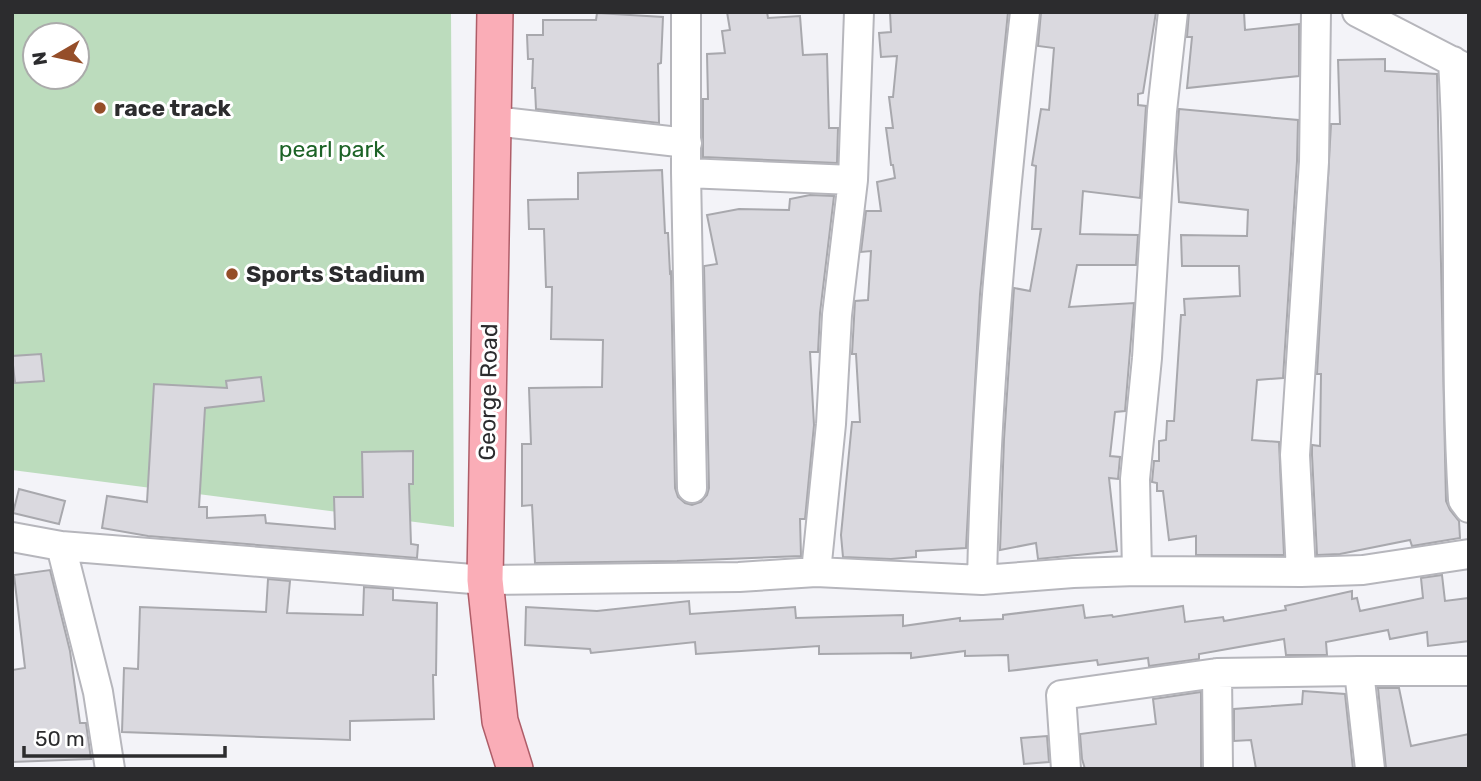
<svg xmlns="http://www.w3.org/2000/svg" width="1481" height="781" font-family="Rubik,sans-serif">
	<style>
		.green { fill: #bcdcbd; fill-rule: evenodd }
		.building { fill: #dad9df; stroke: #a8a8ad; stroke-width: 2 }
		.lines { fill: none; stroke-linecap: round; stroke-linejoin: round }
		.minor-casing { stroke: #b6b6bc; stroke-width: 32 }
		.major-casing { stroke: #af5d68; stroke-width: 38 }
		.minor { stroke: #fff; stroke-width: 28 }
		.major { stroke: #faadb7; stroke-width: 35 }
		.poi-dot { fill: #954e29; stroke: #fff; stroke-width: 2.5 }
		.labels { text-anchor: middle; stroke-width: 6; stroke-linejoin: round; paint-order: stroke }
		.poi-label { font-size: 23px; font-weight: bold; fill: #2c2c2e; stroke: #fff; text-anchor: start }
		.park-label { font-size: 23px; fill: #1c6326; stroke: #fff }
		.street-label { font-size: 23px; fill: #2c2c2e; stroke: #fff }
	</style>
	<rect width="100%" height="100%" fill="#f3f3f8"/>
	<path class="green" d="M 12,12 L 451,12 L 454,527 L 12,470 ZM 35,35 L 77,35 L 77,77 L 35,77 Z"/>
	<path class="building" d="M 727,12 L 767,12 L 768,18 L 800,16 L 803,55 L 827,54 L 829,128 L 838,128 L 837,163 L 703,157 L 703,99 L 708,99 L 707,54 L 725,53 L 722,31 L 730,30 Z
		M 890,12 L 1008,12 L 980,294 L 966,548 L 916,551 L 916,557 L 891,559 L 843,557 L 841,535 L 852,422 L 860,422 L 856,354 L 852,354 L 855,301 L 868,300 L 871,251 L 861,252 L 866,211 L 881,211 L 877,182 L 895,178 L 893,165 L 891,165 L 886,128 L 893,128 L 889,97 L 893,97 L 897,56 L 881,57 L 879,33 L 891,32 Z
		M 1041,12 L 1156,12 L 1143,93 L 1138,94 L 1138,105 L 1146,106 L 1140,198 L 1083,191 L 1080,234 L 1138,235 L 1136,265 L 1077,265 L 1069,307 L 1134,303 L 1125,411 L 1115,412 L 1110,456 L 1120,457 L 1118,479 L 1109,478 L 1117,551 L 1038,559 L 1036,543 L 1000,550 L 1004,439 L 1014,288 L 1030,291 L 1041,229 L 1032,229 L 1036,166 L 1032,165 L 1041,109 L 1049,110 L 1054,48 L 1038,46 Z
		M 1189,12 L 1244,12 L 1245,30 L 1299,24 L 1299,76 L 1187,88 L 1192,37 L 1187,37 Z
		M 597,13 L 663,17 L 661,63 L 658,64 L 659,123 L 536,109 L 535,88 L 532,88 L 533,59 L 528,59 L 527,35 L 543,35 L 543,20 L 596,20 Z
		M 1385,59 L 1385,71 L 1437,74 L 1446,501 L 1450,510 L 1459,521 L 1460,538 L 1412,546 L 1410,540 L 1340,554 L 1317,555 L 1312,455 L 1312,445 L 1320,446 L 1321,374 L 1317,374 L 1331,124 L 1340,124 L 1338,60 Z
		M 1179,109 L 1298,120 L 1297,161 L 1283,378 L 1257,380 L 1252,440 L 1279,442 L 1284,555 L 1196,555 L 1196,536 L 1169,540 L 1163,491 L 1157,491 L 1157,483 L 1152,482 L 1154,461 L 1159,461 L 1159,441 L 1166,440 L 1167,421 L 1174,421 L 1181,315 L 1185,315 L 1184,299 L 1240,296 L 1239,266 L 1182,266 L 1181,235 L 1247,236 L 1248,210 L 1179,202 L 1176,151 Z
		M 662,170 L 665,233 L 668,233 L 670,273 L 671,272 L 675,488 L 678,497 L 685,503 L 692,505 L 701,502 L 707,495 L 709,488 L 704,266 L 717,264 L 707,215 L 739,209 L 789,210 L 790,199 L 810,195 L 834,196 L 820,313 L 818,352 L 810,352 L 814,425 L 805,519 L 800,519 L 801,556 L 677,561 L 535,563 L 532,505 L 522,506 L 522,444 L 531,444 L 529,388 L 602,387 L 603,340 L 551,339 L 552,287 L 546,287 L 544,229 L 529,229 L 528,200 L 578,199 L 578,173 Z
		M 41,354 L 44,381 L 15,383 L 12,356 Z
		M 261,377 L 264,401 L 205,408 L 199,507 L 207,507 L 207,518 L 265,515 L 266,523 L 335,529 L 334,497 L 363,497 L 362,452 L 413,451 L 413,484 L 409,484 L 411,544 L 418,545 L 417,558 L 148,536 L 102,528 L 107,496 L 147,502 L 154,384 L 227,388 L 226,381 Z
		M 19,489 L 65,501 L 59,524 L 13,513 Z
		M 50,570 L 70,651 L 80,723 L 86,723 L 91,759 L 12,762 L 12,670 L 25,668 L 14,575 Z
		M 1442,575 L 1445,601 L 1469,598 L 1469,641 L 1428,646 L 1427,632 L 1390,639 L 1388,630 L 1326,642 L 1327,655 L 1286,655 L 1284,639 L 1199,654 L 1199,659 L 1149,666 L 1148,658 L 1098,665 L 1097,660 L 1009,671 L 1008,655 L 965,656 L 965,651 L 911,658 L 911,653 L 819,654 L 819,646 L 696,654 L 695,642 L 591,653 L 590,649 L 525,645 L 526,607 L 597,611 L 689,601 L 690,614 L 795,607 L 796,618 L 903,615 L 903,626 L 960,618 L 960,621 L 1003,619 L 1003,615 L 1083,605 L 1085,618 L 1112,615 L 1113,617 L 1183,606 L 1185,622 L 1223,617 L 1224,621 L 1286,610 L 1285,606 L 1352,591 L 1352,599 L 1357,598 L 1360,611 L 1423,598 L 1421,578 Z
		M 268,579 L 290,581 L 287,613 L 363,615 L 364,587 L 393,589 L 393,600 L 437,603 L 436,675 L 433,675 L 434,719 L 350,721 L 350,740 L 122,732 L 124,668 L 138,669 L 140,607 L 266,612 Z
		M 1378,688 L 1399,688 L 1411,746 L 1469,734 L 1469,769 L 1386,769 Z
		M 1303,691 L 1345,694 L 1353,769 L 1256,769 L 1251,740 L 1234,741 L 1234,709 L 1302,704 Z
		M 1201,692 L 1201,769 L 1085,769 L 1082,759 L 1080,734 L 1156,724 L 1153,699 Z
		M 1047,736 L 1049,762 L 1024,764 L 1021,738 Z"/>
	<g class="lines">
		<defs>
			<path id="minor" d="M 686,12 L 686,173 L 692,488
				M 1357,12 L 1469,70
				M 1453,61 C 1462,207 1454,354 1463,500 L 1469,508
				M 493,121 L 687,143
				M 686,173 L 853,180
				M 12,537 L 61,546 L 485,580 L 739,577 L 816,572 L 982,580 L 1073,573 L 1137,571 L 1301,572 L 1363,570 L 1469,554
				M 61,546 L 98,692 L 110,769
				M 1137,571 L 1135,479 L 1147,358 L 1162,111 L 1173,12
				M 816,572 L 831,424 L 837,315 L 853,180 L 859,12
				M 1301,572 L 1295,455 L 1314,162 L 1316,12
				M 982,580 C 986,390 1003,201 1025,12
				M 1359,671 L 1469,671
				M 1217,673 L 1218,769
				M 1066,769 L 1061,695 L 1217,673 L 1359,671 L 1370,769"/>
			<path id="major" d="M 495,12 L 485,580 L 500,721 L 515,769"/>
		</defs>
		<use href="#minor" class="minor-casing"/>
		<use href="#major" class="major-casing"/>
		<use href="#minor" class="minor"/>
		<use href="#major" class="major"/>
	</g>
	<g class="poi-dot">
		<circle cx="100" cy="108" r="7"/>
		<circle cx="232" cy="274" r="7"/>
	</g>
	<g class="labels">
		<g class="poi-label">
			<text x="114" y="116">race track</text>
			<text x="246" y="282">Sports Stadium</text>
		</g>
		<g class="park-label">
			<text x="332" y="157">pearl park</text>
		</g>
		<g class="street-label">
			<text transform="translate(488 392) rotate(-89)" y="8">George Road</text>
		</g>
	</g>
	<rect width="1481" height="781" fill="none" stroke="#2c2c2e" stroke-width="28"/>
	<g transform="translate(56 56) rotate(261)"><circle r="33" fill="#ffffff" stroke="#ababab" stroke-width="2"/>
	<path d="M0-5L12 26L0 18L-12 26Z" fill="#954e29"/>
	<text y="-10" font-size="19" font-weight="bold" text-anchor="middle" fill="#2c2c2e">N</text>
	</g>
	<path d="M24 746v10h201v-10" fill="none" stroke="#2c2c2e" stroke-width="3.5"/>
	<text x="35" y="746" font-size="21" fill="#2c2c2e" stroke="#ffffff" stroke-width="5" paint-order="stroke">50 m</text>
</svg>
